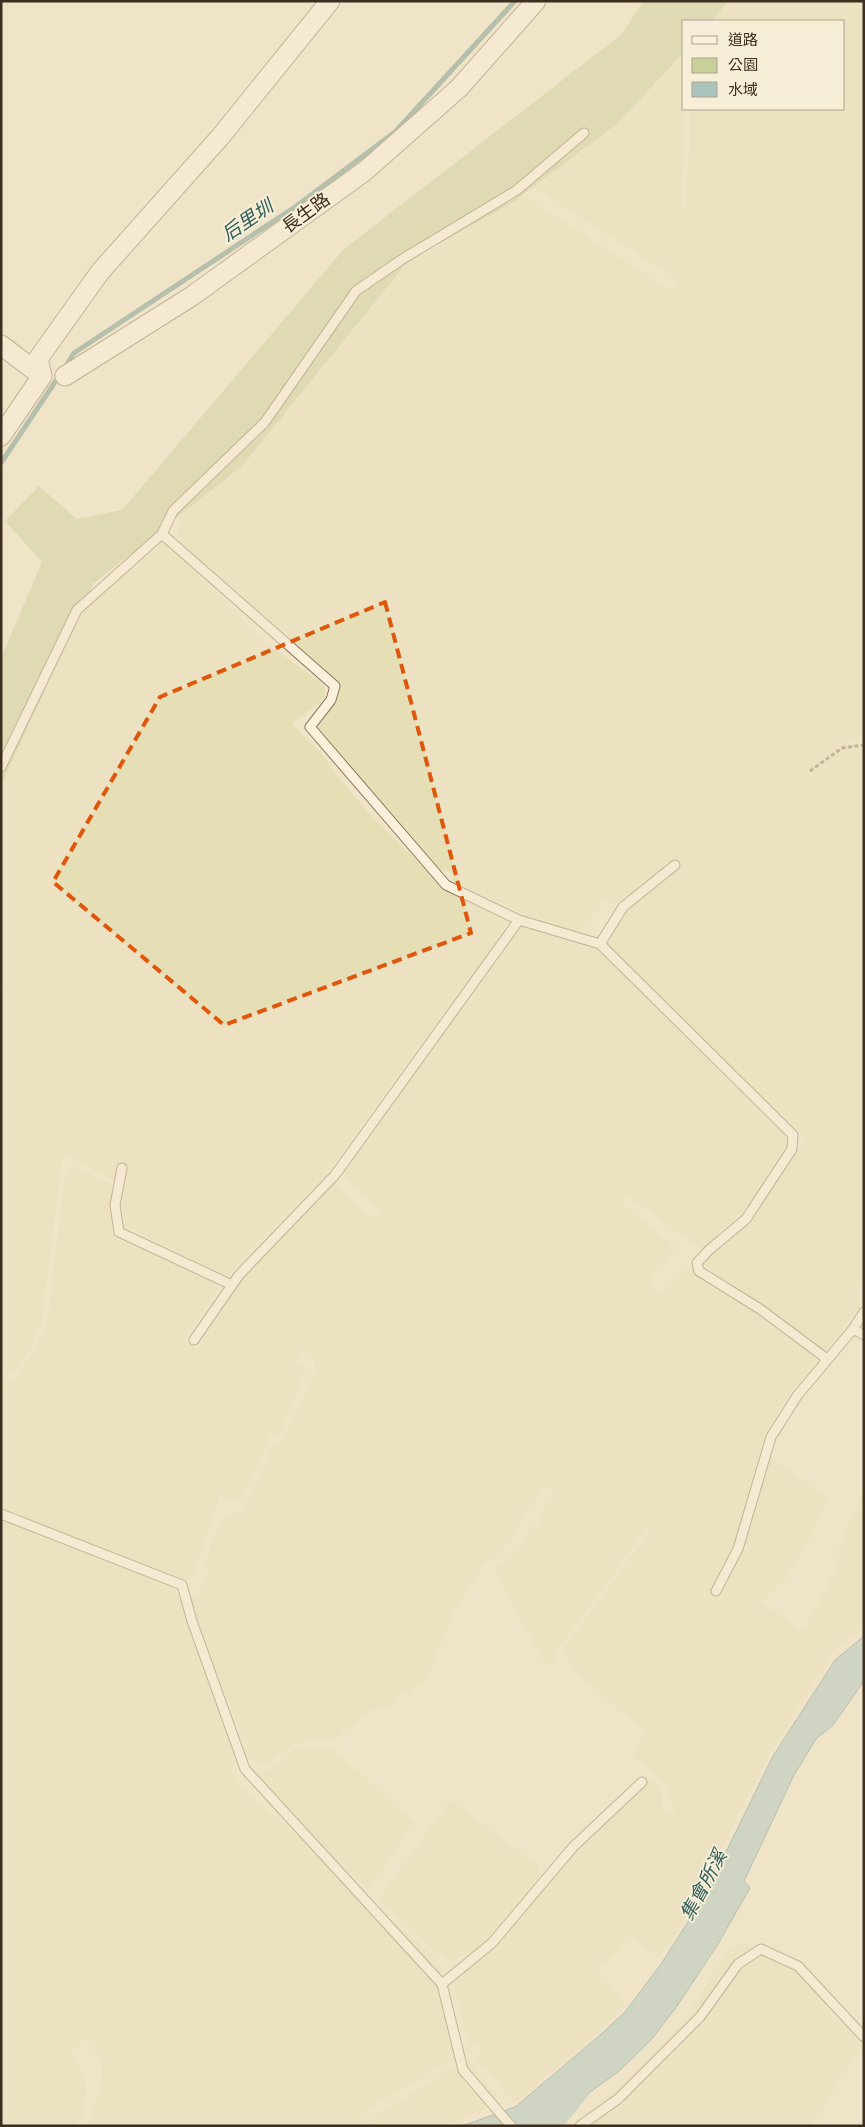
<svg xmlns="http://www.w3.org/2000/svg" width="865" height="2127" font-family="'Playfair Display','Noto Sans TC',serif">
	<style>
		.farmland { fill: #e6deb5 }
		.green { fill: #c9cf9b }
		.water { fill: #a9c4bc; stroke: #6f938a }
		.lines { fill: none; stroke-linecap: round; stroke-linejoin: round }
		.stream { stroke: #6f938a; stroke-width: 5 }
		.canal { stroke: #a9c4bc; stroke-width: 16 }
		.service-casing { stroke: #8d765c; stroke-width: 11 }
		.minor-casing { stroke: #8d765c; stroke-width: 21 }
		.path { stroke: #8d765c; stroke-width: 3; stroke-dasharray: 4 2.5; stroke-linecap: butt }
		.service { stroke: #faf1dc; stroke-width: 9 }
		.minor { stroke: #faf1dc; stroke-width: 19 }
		.marked { fill: none; stroke: #df570d; stroke-width: 4; stroke-dasharray: 10 6; stroke-linejoin: round }
		.labels { text-anchor: middle; stroke-width: 4; stroke-linejoin: round; paint-order: stroke }
		.street-label { font-size: 18px; fill: #3d2e20; stroke: #f7eed8 }
		.water-label { font-size: 19px; font-style: italic; fill: #2f5d5a; stroke: #f7eed8 }
	</style>
	<rect width="100%" height="100%" fill="#f0e4c8"/>
	<path class="farmland" d="M 713,1 L 864,1 L 864,739 L 846,739 L 845,742 L 864,746 L 864,1281 L 855,1294 L 860,1307 L 822,1353 L 703,1265 L 702,1261 L 749,1216 L 795,1152 L 807,1139 L 602,941 L 623,912 L 673,862 L 615,905 L 607,898 L 585,923 L 580,933 L 545,923 L 453,882 L 452,873 L 446,870 L 437,870 L 419,854 L 342,772 L 339,761 L 309,728 L 338,688 L 257,624 L 184,547 L 177,534 L 180,521 L 220,477 L 402,255 L 429,252 L 506,197 L 518,192 L 674,293 L 678,280 L 521,179 L 684,29 L 685,136 L 681,190 L 682,211 L 685,211 L 690,141 L 690,109 L 844,109 L 844,21 L 697,21 Z
		M 166,542 L 261,639 L 320,682 L 324,687 L 325,694 L 321,702 L 292,723 L 327,760 L 333,771 L 373,818 L 443,886 L 510,919 L 487,956 L 468,980 L 323,1179 L 257,1241 L 227,1277 L 123,1225 L 123,1186 L 63,1154 L 42,1316 L 32,1346 L 12,1373 L 4,1368 L 1,1372 L 1,990 L 4,985 L 1,981 L 1,759 L 87,607 L 112,580 Z
		M 522,923 L 598,946 L 697,1043 L 788,1138 L 790,1144 L 744,1210 L 702,1249 L 628,1196 L 620,1202 L 676,1248 L 649,1280 L 660,1296 L 694,1262 L 814,1353 L 817,1361 L 797,1384 L 780,1408 L 761,1450 L 753,1487 L 740,1537 L 723,1571 L 711,1589 L 716,1595 L 726,1584 L 742,1552 L 769,1457 L 827,1497 L 812,1534 L 784,1580 L 760,1602 L 804,1632 L 842,1558 L 837,1554 L 864,1488 L 864,1629 L 858,1632 L 831,1654 L 770,1752 L 690,1910 L 659,1957 L 630,1936 L 618,1952 L 596,1970 L 624,2002 L 615,2016 L 587,2042 L 515,2102 L 475,2058 L 484,2051 L 480,2043 L 471,2048 L 469,2045 L 451,1972 L 490,1952 L 500,1942 L 580,1839 L 603,1821 L 648,1779 L 655,1782 L 662,1794 L 662,1810 L 670,1816 L 675,1812 L 668,1785 L 632,1756 L 646,1733 L 581,1676 L 568,1660 L 564,1649 L 652,1529 L 648,1525 L 560,1646 L 553,1664 L 546,1664 L 498,1577 L 496,1566 L 517,1553 L 532,1526 L 539,1528 L 539,1516 L 557,1494 L 545,1485 L 523,1516 L 518,1531 L 500,1552 L 480,1569 L 453,1613 L 431,1669 L 423,1682 L 409,1697 L 404,1689 L 395,1694 L 399,1704 L 371,1710 L 333,1740 L 305,1741 L 292,1745 L 266,1764 L 260,1764 L 245,1754 L 246,1743 L 193,1618 L 188,1595 L 197,1598 L 210,1572 L 204,1567 L 213,1538 L 226,1518 L 244,1510 L 271,1450 L 284,1439 L 316,1371 L 313,1356 L 302,1347 L 296,1362 L 307,1367 L 279,1435 L 271,1433 L 239,1503 L 220,1495 L 190,1582 L 1,1511 L 1,1379 L 8,1384 L 20,1373 L 43,1337 L 48,1319 L 64,1179 L 71,1166 L 109,1183 L 113,1188 L 115,1231 L 220,1286 L 182,1340 L 197,1348 L 204,1340 L 214,1318 L 232,1289 L 274,1241 L 311,1208 L 335,1182 L 372,1218 L 381,1211 L 342,1175 L 342,1169 L 453,1016 L 480,984 L 517,927 Z
		M 1,1519 L 168,1583 L 173,1587 L 181,1600 L 231,1739 L 233,1755 L 232,1773 L 243,1788 L 434,1957 L 439,1964 L 463,2053 L 359,2114 L 365,2123 L 467,2059 L 496,2095 L 496,2101 L 493,2106 L 444,2126 L 89,2126 L 103,2079 L 101,2059 L 86,2038 L 70,2052 L 84,2077 L 87,2091 L 82,2115 L 75,2126 L 1,2126 Z
		M 302,1748 L 332,1748 L 414,1823 L 368,1889 L 250,1784 L 255,1775 L 269,1770 L 295,1750 Z
		M 451,1800 L 538,1866 L 539,1877 L 488,1939 L 475,1950 L 448,1961 L 381,1901 L 383,1894 Z
		M 742,1944 L 815,1978 L 831,2014 L 860,2040 L 863,2048 L 838,2079 L 829,2100 L 808,2126 L 567,2126 L 627,2081 L 659,2048 L 693,2007 L 725,1954 Z"/>
	<path class="green" d="M 643,1 L 728,1 L 712,21 L 684,21 L 684,52 L 618,123 L 509,205 L 409,260 L 242,466 L 93,584 L 1,786 L 1,658 L 42,562 L 5,521 L 39,486 L 77,519 L 122,510 L 344,249 L 622,34 Z"/>
	<path class="water" d="M 864,1636 L 864,1681 L 833,1725 L 816,1739 L 794,1775 L 744,1881 L 750,1888 L 718,1944 L 677,2006 L 651,2040 L 618,2072 L 565,2110 L 539,2126 L 462,2126 L 515,2107 L 599,2036 L 625,2012 L 661,1964 L 704,1897 L 773,1756 L 835,1660 Z"/>
	<g class="lines">
		<path class="stream" d="M 64,369 L 74,353 L 295,207 L 395,132 L 515,1
			M 1,463 L 59,376"/>
		<path class="canal" d="M 542,2126 L 559,2119 L 581,2092"/>
		<defs>
			<path id="service" d="M 162,534 L 335,686 L 331,700 L 310,727 L 446,885 L 519,920 L 600,944 L 793,1135 L 792,1149 L 746,1219 L 709,1250 L 697,1263 L 699,1271 L 760,1309 L 827,1359
				M 1,767 L 77,610 L 162,534 L 173,511 L 265,422 L 356,291 L 401,260 L 517,190 L 584,133
				M 600,944 L 623,907 L 675,865
				M 122,1168 L 115,1205 L 119,1232 L 232,1285
				M 853,1329 L 864,1335
				M 194,1340 L 239,1275 L 335,1175 L 519,920
				M 1,1514 L 182,1585 L 192,1621 L 245,1769 L 442,1984 L 463,2070 L 511,2126
				M 716,1591 L 738,1549 L 771,1437 L 797,1396 L 853,1329 L 864,1312
				M 442,1984 L 492,1943 L 573,1847 L 642,1782
				M 580,2126 L 618,2099 L 700,2017 L 738,1964 L 761,1949 L 798,1966 L 864,2037"/>
			<path id="minor" d="M 1,345 L 42,376
				M 42,376 L 38,359 L 100,272 L 221,136 L 330,1
				M 65,376 L 192,296 L 365,171 L 459,88 L 536,1
				M 1,436 L 42,376"/>
		</defs>
		<use href="#service" class="service-casing"/>
		<use href="#minor" class="minor-casing"/>
		<path class="path" d="M 810,771 L 842,748 L 864,745"/>
		<use href="#service" class="service"/>
		<use href="#minor" class="minor"/>
	</g>
	<path d="M0 0H865V2127H0ZM 385,602 L 471,933 L 224,1025 L 53,882 L 160,697 Z" fill="#f0e4c8" fill-opacity=".55" fill-rule="evenodd"/>
	<path class="marked" d="M 385,602 L 471,933 L 224,1025 L 53,882 L 160,697 Z"/>
	<g class="labels">
		<g class="street-label">
			<text transform="translate(306 213) rotate(-36)" y="6">長生路</text>
		</g>
		<g class="water-label">
			<text transform="translate(247 220) rotate(-34)" y="7">后里圳</text>
			<text transform="translate(703 1885) rotate(-62)" y="7">集會所溪</text>
		</g>
	</g>
	<rect width="865" height="2127" fill="none" stroke="#3d2e20" stroke-width="5"/>
	<rect x="682" y="20" width="162" height="90" fill="#f7eed8" stroke="#ada18e"/>
	<rect x="692" y="36" width="25" height="8" fill="#faf1dc" stroke="#ada18e"/>
	<text x="728" y="45" font-size="15" fill="#3d2e20">道路</text>
	<rect x="692" y="58" width="25" height="15" fill="#c9cf9b" stroke="#ada18e"/>
	<text x="728" y="70" font-size="15" fill="#3d2e20">公園</text>
	<rect x="692" y="82" width="25" height="15" fill="#a9c4bc" stroke="#ada18e"/>
	<text x="728" y="95" font-size="15" fill="#3d2e20">水域</text>
</svg>
